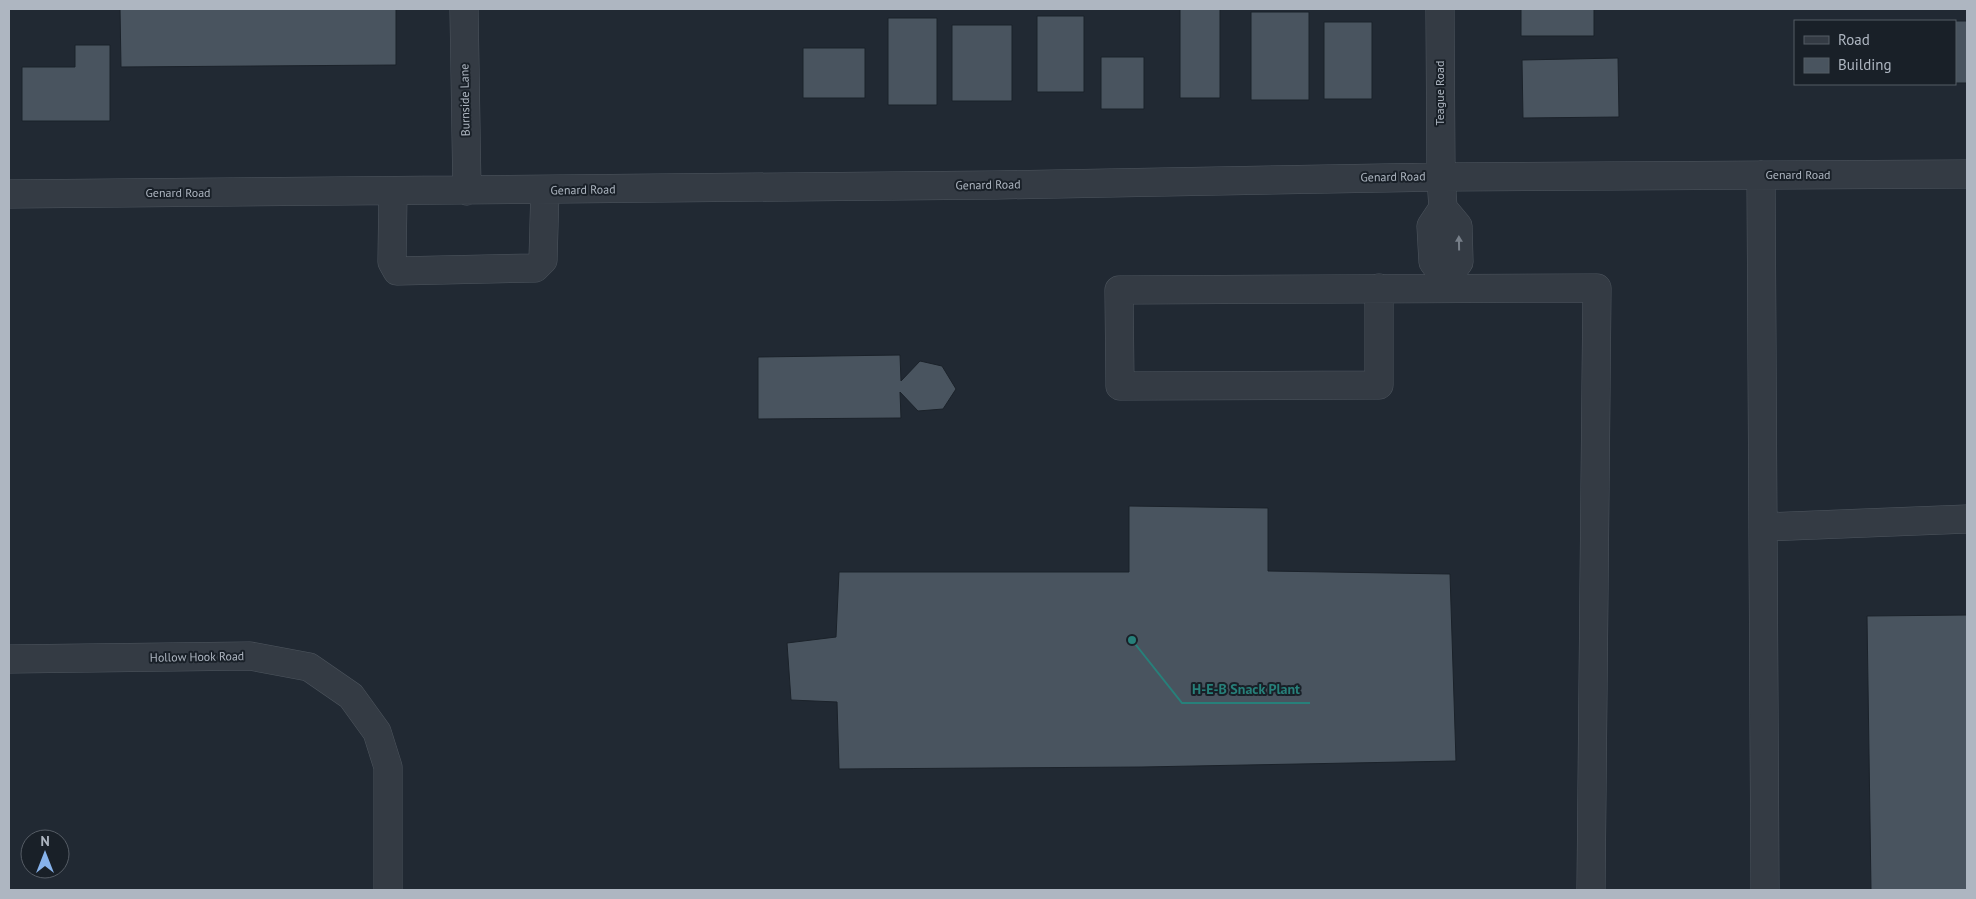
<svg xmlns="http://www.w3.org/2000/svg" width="1976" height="899" font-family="'PT Sans',sans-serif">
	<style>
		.building { fill: #49545f; stroke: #1b222a }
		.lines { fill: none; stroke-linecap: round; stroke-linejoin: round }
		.minor-casing { stroke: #4e565f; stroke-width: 29 }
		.minor { stroke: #343b44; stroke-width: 28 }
		.oneway { fill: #777f89 }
		.labels { text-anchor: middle; stroke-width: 4; stroke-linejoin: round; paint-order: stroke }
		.street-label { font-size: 12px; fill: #aeb6c1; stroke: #192028 }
		.leader { fill: none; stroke: #27807a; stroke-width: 2 }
		.callout-dot { fill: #27807a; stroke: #192028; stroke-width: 2 }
		.callout-label { font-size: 14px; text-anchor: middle; font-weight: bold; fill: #27807a; stroke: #192028; stroke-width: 4; stroke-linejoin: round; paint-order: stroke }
	</style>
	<rect width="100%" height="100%" fill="#212933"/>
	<path class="building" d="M 120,9 L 396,9 L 396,65 L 121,67 Z
		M 1180,9 L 1220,9 L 1220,98 L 1180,98 Z
		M 1521,9 L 1594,9 L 1594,36 L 1521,36 Z
		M 1251,12 L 1309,12 L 1309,100 L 1251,100 Z
		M 1037,16 L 1084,16 L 1084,92 L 1037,92 Z
		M 888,18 L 937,18 L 937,105 L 888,105 Z
		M 1935,21 L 1967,21 L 1967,83 L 1955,83 L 1955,21 Z
		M 1324,22 L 1372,22 L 1372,99 L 1324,99 Z
		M 952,25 L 1012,25 L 1012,101 L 952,101 Z
		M 75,45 L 110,45 L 110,121 L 22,121 L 22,67 L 75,67 Z
		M 803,48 L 865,48 L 865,98 L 803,98 Z
		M 1101,57 L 1144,57 L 1144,109 L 1101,109 Z
		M 1618,58 L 1619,117 L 1523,118 L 1522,60 Z
		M 900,355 L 901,381 L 920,361 L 942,366 L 956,389 L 943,409 L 918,411 L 900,392 L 901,418 L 758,419 L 758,357 Z
		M 1129,506 L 1268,508 L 1268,571 L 1450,574 L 1456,761 L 1142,767 L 839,769 L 837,702 L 791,700 L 787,643 L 836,637 L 839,572 L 1129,572 Z
		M 1967,615 L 1967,890 L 1871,890 L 1867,616 Z"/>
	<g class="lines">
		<defs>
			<path id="minor" d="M 464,9 L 467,191
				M 1440,9 L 1441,177 L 1443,208 L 1458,226 L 1459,262 L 1446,279
				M 1761,175 L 1765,890
				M 393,192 L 392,262 L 397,271 L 535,268 L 543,260 L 545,190
				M 9,194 L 996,185 L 1441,177 L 1967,174
				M 1443,208 L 1431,226 L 1433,262 L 1446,279 L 1446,288
				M 1379,288 L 1379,385 L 1120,386 L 1119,290 L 1597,288 L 1591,890
				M 1763,527 L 1967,519
				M 9,659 L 250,656 L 309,667 L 351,696 L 377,732 L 388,767 L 388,890"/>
		</defs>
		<use href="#minor" class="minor-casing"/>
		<use href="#minor" class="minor"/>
	</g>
	<defs><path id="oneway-solid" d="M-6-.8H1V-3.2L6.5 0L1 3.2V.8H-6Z" transform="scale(1.25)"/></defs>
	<use class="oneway" href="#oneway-solid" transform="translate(1459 243) rotate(-91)"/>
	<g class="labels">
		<g class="street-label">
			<text transform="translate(1440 93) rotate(-90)" y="4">Teague Road</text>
			<text transform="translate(465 100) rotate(-91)" y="4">Burnside Lane</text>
			<text x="1798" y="179">Genard Road</text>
			<text transform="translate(1393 177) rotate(-1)" y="4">Genard Road</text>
			<text transform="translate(988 185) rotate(-1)" y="4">Genard Road</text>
			<text transform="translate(583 190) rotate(-1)" y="4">Genard Road</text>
			<text x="178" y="197">Genard Road</text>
			<text transform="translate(197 657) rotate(-1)" y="4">Hollow Hook Road</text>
		</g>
	</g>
	<path class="leader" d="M1132 640L1182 703H1310"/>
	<circle class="callout-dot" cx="1132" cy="640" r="5"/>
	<g class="callout-label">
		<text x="1246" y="694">H-E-B Snack Plant</text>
	</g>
	<rect width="1976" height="899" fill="none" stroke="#aeb6c1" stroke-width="20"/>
	<rect x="1794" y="20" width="162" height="65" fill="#192028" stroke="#555c65"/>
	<rect x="1804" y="36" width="25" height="8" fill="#343b44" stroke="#555c65"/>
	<text x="1838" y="45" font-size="15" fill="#aeb6c1">Road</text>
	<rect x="1804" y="58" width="25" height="15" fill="#49545f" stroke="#555c65"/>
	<text x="1838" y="70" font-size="15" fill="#aeb6c1">Building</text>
	<g transform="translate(45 854)"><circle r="24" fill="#192028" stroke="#555c65"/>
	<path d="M0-4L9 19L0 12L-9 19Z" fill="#87b3ec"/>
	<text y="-8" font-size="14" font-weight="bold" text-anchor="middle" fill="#aeb6c1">N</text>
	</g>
</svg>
